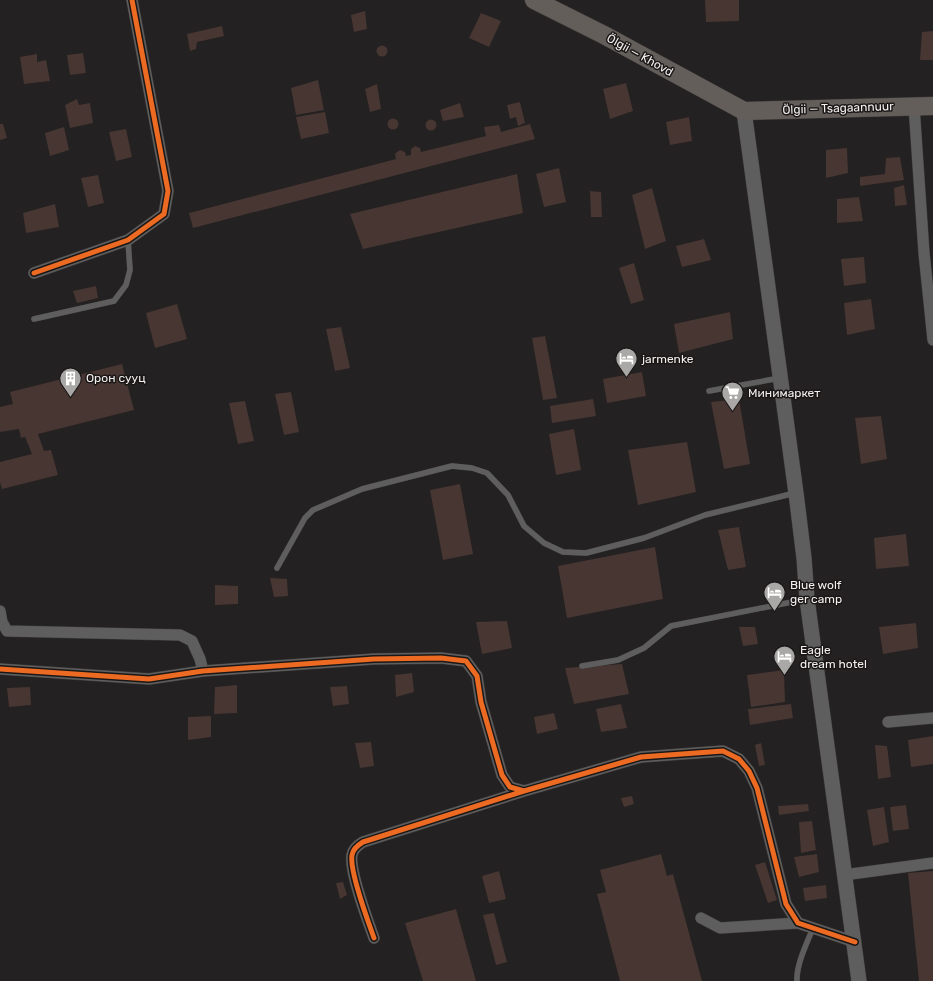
<svg xmlns="http://www.w3.org/2000/svg" width="933" height="981" font-family="Rubik,sans-serif">
	<style>
		.building { fill: #473632 }
		.lines { fill: none; stroke-linecap: round; stroke-linejoin: round }
		.service-casing { stroke: #3e3c3b; stroke-width: 6 }
		.minor-casing { stroke: #3e3c3b; stroke-width: 12 }
		.secondary-casing { stroke: #3e3c3b; stroke-width: 16 }
		.trunk-casing { stroke: #3e3c3b; stroke-width: 19 }
		.service { stroke: #5f5e5e; stroke-width: 5.5 }
		.minor { stroke: #5f5e5e; stroke-width: 11 }
		.secondary { stroke: #5f5e5e; stroke-width: 15 }
		.trunk { stroke: #645e5b; stroke-width: 18 }
		.cycleway-casing { stroke: #1a1716; stroke-width: 8 }
		.cycleway { stroke: #ed6a23; stroke-width: 5 }
		.labels { text-anchor: middle; stroke-width: 3; stroke-linejoin: round; paint-order: stroke }
		.street-label { font-size: 12px; fill: #f2f0ef; stroke: #1a1716 }
		.poi-label { font-size: 12px; fill: #f2f0ef; stroke: #1a1716; text-anchor: start }
	</style>
	<rect width="100%" height="100%" fill="#232121"/>
	<path class="building" d="M 705,0 L 739,0 L 739,21 L 706,22 Z
		M 365,11 L 367,29 L 354,32 L 351,15 Z
		M 481,13 L 501,21 L 489,47 L 469,38 Z
		M 222,26 L 224,36 L 197,42 L 196,49 L 190,51 L 187,34 Z
		M 933,31 L 933,60 L 920,60 L 922,32 Z
		M376.5 51a5.5 5.5 0 1 1 11 0a5.5 5.5 0 1 1-11 0Z
		M 83,53 L 86,73 L 70,75 L 67,55 Z
		M 37,54 L 37,62 L 46,60 L 50,81 L 24,84 L 20,57 Z
		M 318,80 L 324,110 L 296,115 L 291,88 Z
		M 626,83 L 633,111 L 610,119 L 603,89 Z
		M 377,84 L 381,109 L 370,112 L 365,89 Z
		M 77,99 L 79,105 L 90,103 L 93,123 L 70,128 L 65,105 Z
		M 520,102 L 525,123 L 518,126 L 516,117 L 510,119 L 507,105 Z
		M 460,103 L 464,117 L 443,121 L 440,110 Z
		M 325,112 L 329,133 L 301,139 L 296,117 Z
		M 689,117 L 692,141 L 670,145 L 666,122 Z
		M387.5 124a5.5 5.5 0 1 1 11 0a5.5 5.5 0 1 1-11 0Z
		M425.5 125a5.5 5.5 0 1 1 11 0a5.5 5.5 0 1 1-11 0Z
		M 0,124 L 3,124 L 7,138 L 0,140 Z
		M 530,124 L 535,139 L 193,228 L 189,213 L 396,159 L 395,154 L 397,152 L 400,150 L 405,152 L 406,156 L 411,155 L 411,149 L 415,146 L 420,148 L 421,152 L 486,136 L 484,127 L 499,125 L 501,132 Z
		M 64,127 L 69,150 L 50,156 L 45,133 Z
		M 126,129 L 132,157 L 116,161 L 109,132 Z
		M 847,148 L 848,173 L 826,178 L 826,150 Z
		M 900,157 L 904,180 L 860,186 L 860,177 L 885,174 L 886,158 Z
		M 559,168 L 566,202 L 544,207 L 536,174 Z
		M 517,174 L 523,213 L 363,249 L 350,214 Z
		M 98,175 L 104,203 L 88,207 L 81,178 Z
		M 904,185 L 907,205 L 895,206 L 894,188 Z
		M 652,188 L 666,241 L 645,249 L 632,195 Z
		M 590,191 L 601,192 L 602,217 L 591,217 Z
		M 859,197 L 863,221 L 837,223 L 837,199 Z
		M 55,204 L 59,227 L 26,233 L 23,213 Z
		M 704,239 L 711,260 L 682,267 L 676,246 Z
		M 864,257 L 866,283 L 844,286 L 841,259 Z
		M 634,263 L 644,300 L 631,304 L 619,268 Z
		M 96,286 L 98,298 L 77,303 L 73,291 Z
		M 871,299 L 875,329 L 847,335 L 844,303 Z
		M 177,304 L 187,339 L 155,348 L 146,313 Z
		M 730,312 L 733,339 L 679,353 L 674,324 Z
		M 341,327 L 350,368 L 335,371 L 326,329 Z
		M 545,336 L 557,398 L 543,400 L 532,338 Z
		M 122,364 L 134,410 L 38,434 L 44,451 L 51,450 L 58,475 L 2,489 L 0,482 L 0,462 L 32,454 L 25,437 L 21,438 L 19,429 L 0,432 L 0,407 L 13,404 L 10,392 Z
		M 642,372 L 646,396 L 607,403 L 603,379 Z
		M 291,392 L 299,432 L 284,435 L 275,394 Z
		M 593,399 L 596,416 L 552,423 L 550,406 Z
		M 739,399 L 750,464 L 724,469 L 711,402 Z
		M 245,401 L 254,441 L 238,444 L 229,403 Z
		M 881,416 L 887,459 L 861,464 L 855,418 Z
		M 574,429 L 581,470 L 556,475 L 549,434 Z
		M 687,442 L 696,492 L 638,505 L 628,450 Z
		M 460,484 L 473,554 L 443,560 L 430,490 Z
		M 739,527 L 746,567 L 728,570 L 718,530 Z
		M 906,534 L 909,566 L 876,569 L 874,538 Z
		M 655,547 L 663,599 L 567,618 L 558,566 Z
		M 270,578 L 287,579 L 288,596 L 274,597 Z
		M 215,585 L 238,586 L 238,604 L 215,605 Z
		M 507,621 L 512,648 L 482,654 L 476,622 Z
		M 916,623 L 918,648 L 883,654 L 879,627 Z
		M 739,627 L 755,627 L 758,644 L 743,646 Z
		M 622,664 L 629,694 L 574,704 L 565,668 Z
		M 784,670 L 785,702 L 751,707 L 747,675 Z
		M 412,673 L 414,692 L 396,697 L 395,675 Z
		M 237,685 L 237,713 L 214,714 L 215,687 Z
		M 347,686 L 349,704 L 333,706 L 330,687 Z
		M 30,687 L 31,705 L 9,707 L 7,688 Z
		M 621,704 L 627,728 L 601,732 L 596,709 Z
		M 791,704 L 793,718 L 750,725 L 748,709 Z
		M 554,713 L 558,729 L 537,734 L 534,717 Z
		M 211,716 L 211,737 L 188,740 L 188,717 Z
		M 933,736 L 933,764 L 911,767 L 908,740 Z
		M 371,742 L 374,766 L 360,768 L 355,743 Z
		M 761,743 L 765,765 L 759,766 L 755,745 Z
		M 875,745 L 887,746 L 891,777 L 878,779 Z
		M 632,796 L 634,804 L 624,807 L 621,798 Z
		M 808,804 L 809,811 L 779,815 L 778,806 Z
		M 906,805 L 909,829 L 893,831 L 890,807 Z
		M 884,807 L 889,842 L 873,846 L 867,810 Z
		M 812,821 L 816,850 L 801,853 L 799,822 Z
		M 661,854 L 667,876 L 673,874 L 702,981 L 620,981 L 597,894 L 606,892 L 600,870 Z
		M 817,854 L 819,872 L 799,877 L 794,857 Z
		M 765,862 L 777,900 L 768,903 L 755,865 Z
		M 499,871 L 506,899 L 489,903 L 482,876 Z
		M 933,871 L 933,981 L 919,981 L 908,873 Z
		M 343,882 L 347,895 L 340,899 L 336,883 Z
		M 826,885 L 827,898 L 805,901 L 803,888 Z
		M 456,909 L 476,981 L 423,981 L 405,923 Z
		M 494,913 L 507,962 L 496,965 L 483,915 Z"/>
	<g class="lines">
		<defs>
			<path id="service" d="M 34,319 L 114,301 L 126,285 L 130,270 L 128,240
				M 709,391 L 780,378
				M 277,568 L 305,518 L 313,510 L 362,489 L 452,466 L 472,468 L 487,473 L 508,495 L 524,526 L 544,543 L 563,552 L 586,553 L 644,538 L 705,515 L 795,493
				M 582,666 L 618,660 L 644,648 L 671,626 L 807,599
				M 797,981 C 796,965 807,943 813,928"/>
			<path id="minor" d="M 914,106 L 924,253 L 933,340
				M 34,273 L 128,240 L 164,214 L 168,191 L 132,0
				M 0,611 L 2,622 L 7,631 L 180,635 L 192,641 L 200,659 L 203,671
				M 0,669 L 149,679 L 203,671 L 374,659 L 441,658 L 466,661 L 477,676 L 481,702 L 502,775 L 510,787 L 524,791 L 641,757 L 723,751 L 739,759 L 749,771 L 757,788 L 786,904 L 798,923 L 855,942
				M 888,722 L 933,718
				M 844,875 L 933,863
				M 701,918 L 720,928 L 798,923
				M 374,938 C 368,921 349,871 352,855 C 353,849 358,845 363,842 L 524,791"/>
			<path id="secondary" d="M 744,111 L 796,493 L 804,558 L 807,599 L 859,981"/>
			<path id="trunk" d="M 534,0 L 604,35 L 744,111 L 933,106"/>
		</defs>
		<use href="#service" class="service-casing"/>
		<use href="#minor" class="minor-casing"/>
		<use href="#secondary" class="secondary-casing"/>
		<use href="#trunk" class="trunk-casing"/>
		<use href="#service" class="service"/>
		<use href="#minor" class="minor"/>
		<use href="#secondary" class="secondary"/>
		<use href="#trunk" class="trunk"/>
		<defs>
			<path id="cycleway" d="M 34,273 L 128,240 L 164,214 L 168,191 L 132,0
				M 0,669 L 149,679 L 203,671 L 374,659 L 441,658 L 466,661 L 477,676 L 481,702 L 502,775 L 510,787 L 524,791 L 641,757 L 723,751 L 739,759 L 749,771 L 757,788 L 786,904 L 798,923 L 855,942
				M 374,938 C 368,921 349,871 352,855 C 353,849 358,845 363,842 L 524,791"/>
		</defs>
		<use href="#cycleway" class="cycleway-casing"/>
		<use href="#cycleway" class="cycleway"/>
	</g>
	<defs>
		<symbol id="hotel-pin" viewBox="-11 -11 22 30"><path d="M0 17L-7.5 6A9.5 9.5 0 1 1 7.5 6Z" fill="#aaa8a7" stroke="#1a1716"/><path d="M-6-4.5h1.5V1H6V5H4.5V3h-9V5H-6ZM-4 0a1.8 1.8 0 1 1 3.6 0ZM.5 0V-2.5h3Q6-2.5 6 0Z" fill="#fff"/></symbol>
		<symbol id="building-pin" viewBox="-11 -11 22 30"><path d="M0 17L-7.5 6A9.5 9.5 0 1 1 7.5 6Z" fill="#aaa8a7" stroke="#1a1716"/><path d="M-4-6H4V6H1V3H-1V6H-4ZM-2.5-4.3h1.7v1.8h-1.7ZM.8-4.3h1.7v1.8H.8ZM-2.5-1h1.7V.8h-1.7ZM.8-1h1.7V.8H.8Z" fill="#fff"/></symbol>
		<symbol id="supermarket-pin" viewBox="-11 -11 22 30"><path d="M0 17L-7.5 6A9.5 9.5 0 1 1 7.5 6Z" fill="#aaa8a7" stroke="#1a1716"/><path d="M-6-5.5h2.5l.6 2H6L4.5 2H-2.5L-4.4-4H-6ZM-1.5 3.2a1.3 1.3 0 1 0 .1 0ZM3 3.2a1.3 1.3 0 1 0 .1 0Z" fill="#fff"/></symbol>
	</defs>
	<g fill-rule="evenodd">
		<use href="#hotel-pin" x="614" y="346" width="25" height="34"/>
		<use href="#building-pin" x="58" y="366" width="25" height="34"/>
		<use href="#supermarket-pin" x="720" y="380" width="25" height="34"/>
		<use href="#hotel-pin" x="762" y="580" width="25" height="34"/>
		<use href="#hotel-pin" x="772" y="644" width="25" height="34"/>
	</g>
	<g class="labels">
		<g class="street-label">
			<text transform="translate(640 55) rotate(29)" y="4">Ölgii — Khovd</text>
			<text transform="translate(838 108) rotate(-2)" y="4">Ölgii — Tsagaannuur</text>
		</g>
		<g class="poi-label">
			<text x="642" y="363">jarmenke</text>
			<text x="86" y="382">Орон сууц</text>
			<text x="748" y="397">Минимаркет</text>
			<text x="790" y="589">Blue wolf<tspan x="790" dy="14">ger camp</tspan></text>
			<text x="800" y="654">Eagle<tspan x="800" dy="14">dream hotel</tspan></text>
		</g>
	</g>
</svg>
